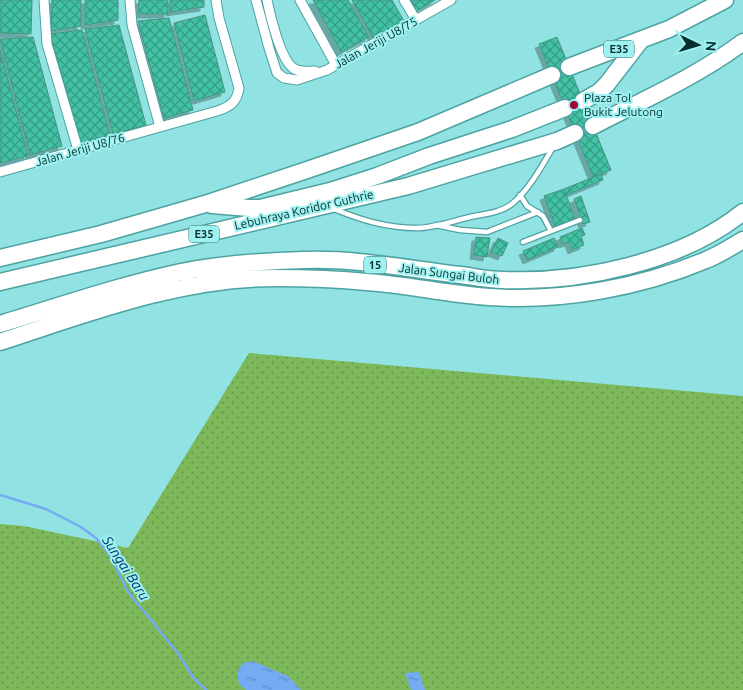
<svg xmlns="http://www.w3.org/2000/svg" width="743" height="690" font-family="Ubuntu,sans-serif">
	<style>
		.grass { fill: url(#grass-dots) }
		.water { fill: url(#water-ripples) }
		.lines { fill: none; stroke-linecap: round; stroke-linejoin: round }
		.stream { stroke: #74abf2; stroke-width: 2.5 }
		.building { fill: url(#building-cross-hatch); stroke: #489380; filter: url(#shadow) }
		.lane-casing { stroke: #4ea2a2; stroke-width: 7 }
		.street-casing { stroke: #4ea2a2; stroke-width: 11 }
		.highway-casing { stroke: #4ea2a2; stroke-width: 19 }
		.lane { stroke: #fff; stroke-width: 4.5 }
		.street { stroke: #fff; stroke-width: 9 }
		.highway { stroke: #fff; stroke-width: 16 }
		.poi-dot { fill: #a10134; stroke: #9df1f0; stroke-width: 2 }
		.labels { text-anchor: middle; stroke-width: 4; stroke-linejoin: round; paint-order: stroke }
		.shield { fill: #9df1f0; stroke: #356868; stroke-width: 1 }
		.shield-label { font-size: 11px; font-weight: bold; fill: #082d2d }
		.street-label { font-size: 12px; fill: #082d2d; stroke: #9df1f0 }
		.poi-label { font-size: 12px; fill: #082d2d; stroke: #9df1f0; text-anchor: start }
		.water-label { font-size: 14px; font-style: italic; fill: #003268; stroke: #9df1f0 }
	</style>
	<defs>
		<pattern id="grass-dots" width="8" height="8" patternUnits="userSpaceOnUse" patternTransform="scale(1.25)"><rect width="8" height="8" fill="#7db85a"/><path d="M2 2h.1M6 6h.1" fill="none" stroke="#64964b" stroke-width="1.8" stroke-linecap="round"/></pattern>
		<pattern id="water-ripples" width="26" height="14" patternUnits="userSpaceOnUse" patternTransform="scale(1.25)"><rect width="26" height="14" fill="#74abf2"/><path d="M2 4q2-2 4 0t4 0M15 11q2-2 4 0t4 0" fill="none" stroke="#5d8cc4"/></pattern>
		<pattern id="building-cross-hatch" width="8" height="8" patternUnits="userSpaceOnUse" patternTransform="scale(1.25)"><rect width="8" height="8" fill="#42c1a4"/><path d="M0 0l8 8M0 8l8-8" fill="none" stroke="#359d86"/></pattern>
		<filter id="shadow"><feDropShadow dx="-4" dy="4" stdDeviation="0" flood-color="#0004"/></filter>
	</defs>
	<rect width="100%" height="100%" fill="#90e3e2"/>
	<path class="grass" d="M 249,353 L 743,396 L 743,690 L 0,690 L 0,524 L 24,526 L 128,548 Z"/>
	<path class="water" d="M 253,661 L 288,676 L 301,690 L 246,690 L 239,684 L 237,672 L 243,663 Z
		M 419,672 L 425,690 L 411,690 L 405,673 Z"/>
	<g class="lines">
		<path class="stream" d="M 0,495 L 46,509 L 81,527 L 96,538 L 109,554 L 128,592 L 177,652 L 193,677 L 206,690"/>
	</g>
	<path class="building" d="M 0,0 L 32,0 L 31,34 L 0,33 Z
		M 52,0 L 81,0 L 81,26 L 51,31 Z
		M 85,0 L 118,0 L 118,20 L 85,25 Z
		M 139,0 L 168,0 L 168,14 L 138,14 Z
		M 170,0 L 204,0 L 204,7 L 170,12 Z
		M 313,0 L 348,0 L 369,37 L 341,52 Z
		M 352,0 L 392,0 L 404,21 L 373,38 Z
		M 411,0 L 435,0 L 416,11 Z
		M 205,15 L 225,92 L 194,101 L 174,23 Z
		M 169,18 L 193,110 L 164,118 L 138,21 Z
		M 119,25 L 146,125 L 113,134 L 85,29 Z
		M 82,30 L 110,135 L 81,143 L 50,34 Z
		M 33,37 L 62,146 L 30,155 L 0,39 Z
		M 557,37 L 611,170 L 593,177 L 539,44 Z
		M 0,50 L 28,156 L 0,163 Z
		M 601,174 L 603,180 L 566,195 L 564,189 Z
		M 564,189 L 575,219 L 555,226 L 544,196 Z
		M 581,196 L 590,222 L 583,224 L 574,199 Z
		M 582,228 L 585,235 L 581,236 L 584,245 L 572,250 L 569,242 L 563,244 L 560,237 Z
		M 476,237 L 490,238 L 487,257 L 474,255 Z
		M 498,238 L 508,243 L 502,256 L 491,252 Z
		M 554,238 L 558,247 L 527,260 L 523,251 Z"/>
	<g class="lines">
		<defs>
			<path id="lane" d="M 520,195 L 527,206 L 543,216 L 551,231
				M 334,209 C 361,220 387,228 417,228 C 434,228 453,221 470,217 C 484,214 501,213 513,203 C 530,188 542,166 553,147
				M 436,225 L 460,230 L 487,232 L 538,212
				M 523,242 L 580,220"/>
			<path id="street" d="M 44,0 L 47,44 L 78,150
				M 130,0 L 132,25 L 160,127
				M 256,0 L 269,48 L 277,73 L 284,78 L 297,80 L 327,70 L 451,0
				M 267,0 C 270,15 280,57 292,67 C 298,73 307,71 315,71
				M 300,0 L 336,65
				M 404,0 L 416,20
				M 0,172 L 217,111 C 230,107 237,102 239,88 L 219,18 L 216,0"/>
			<path id="highway" d="M 569,67 L 669,29 L 725,0
				M 583,101 L 599,92 L 607,84 L 641,40
				M 593,126 C 643,100 698,76 743,42
				M 212,205 L 249,208 L 260,208 L 330,191 L 377,176 L 429,156 L 512,129 L 565,108
				M 0,258 L 101,234 L 205,204 L 307,170 L 418,132 L 552,75
				M 0,282 L 408,186 L 557,141 L 575,133
				M 0,324 C 60,306 120,285 181,272 C 221,264 264,261 304,260 C 356,258 409,269 461,275 C 475,277 489,280 503,280 C 581,283 681,262 743,212
				M 0,342 C 89,313 180,278 275,278 C 305,278 337,279 367,282 C 408,285 448,294 489,297 C 560,302 640,288 706,260 C 719,255 731,247 743,240"/>
		</defs>
		<use href="#lane" class="lane-casing"/>
		<use href="#street" class="street-casing"/>
		<use href="#highway" class="highway-casing"/>
		<use href="#lane" class="lane"/>
		<use href="#street" class="street"/>
		<use href="#highway" class="highway"/>
	</g>
	<circle class="poi-dot" cx="574" cy="105" r="5"/>
	<g class="labels">
		<g class="shield">
			<rect x="604" y="40.5" width="30" height="17" rx="4"/>
			<rect x="189" y="225.5" width="30" height="17" rx="4"/>
			<rect x="364" y="256.5" width="22" height="17" rx="4"/>
		</g>
		<g class="shield-label">
			<text x="619" y="53">E35</text>
			<text x="204" y="238">E35</text>
			<text x="375" y="269">15</text>
		</g>
		<g class="street-label">
			<text transform="translate(376 43) rotate(-29)" y="4">Jalan Jeriji U8/75</text>
			<text transform="translate(80 150) rotate(-16)" y="4">Jalan Jeriji U8/76</text>
			<text transform="translate(304 210) rotate(-13)" y="4">Lebuhraya Koridor Guthrie</text>
			<text transform="translate(449 274) rotate(7)" y="4">Jalan Sungai Buloh</text>
		</g>
		<g class="poi-label">
			<text x="584" y="102">Plaza Tol<tspan x="584" dy="14">Bukit Jelutong</tspan></text>
		</g>
		<g class="water-label">
			<text transform="translate(126 568) rotate(57)" y="5">Sungai Baru</text>
		</g>
	</g>
	<g transform="translate(698 45) rotate(95)" stroke="#9df1f0" stroke-width="4" paint-order="stroke">
	<path d="M0-4L9 19L0 12L-9 19Z" fill="#082d2d"/>
	<text y="-8" font-size="14" font-weight="bold" text-anchor="middle" fill="#082d2d">N</text>
	</g>
</svg>
